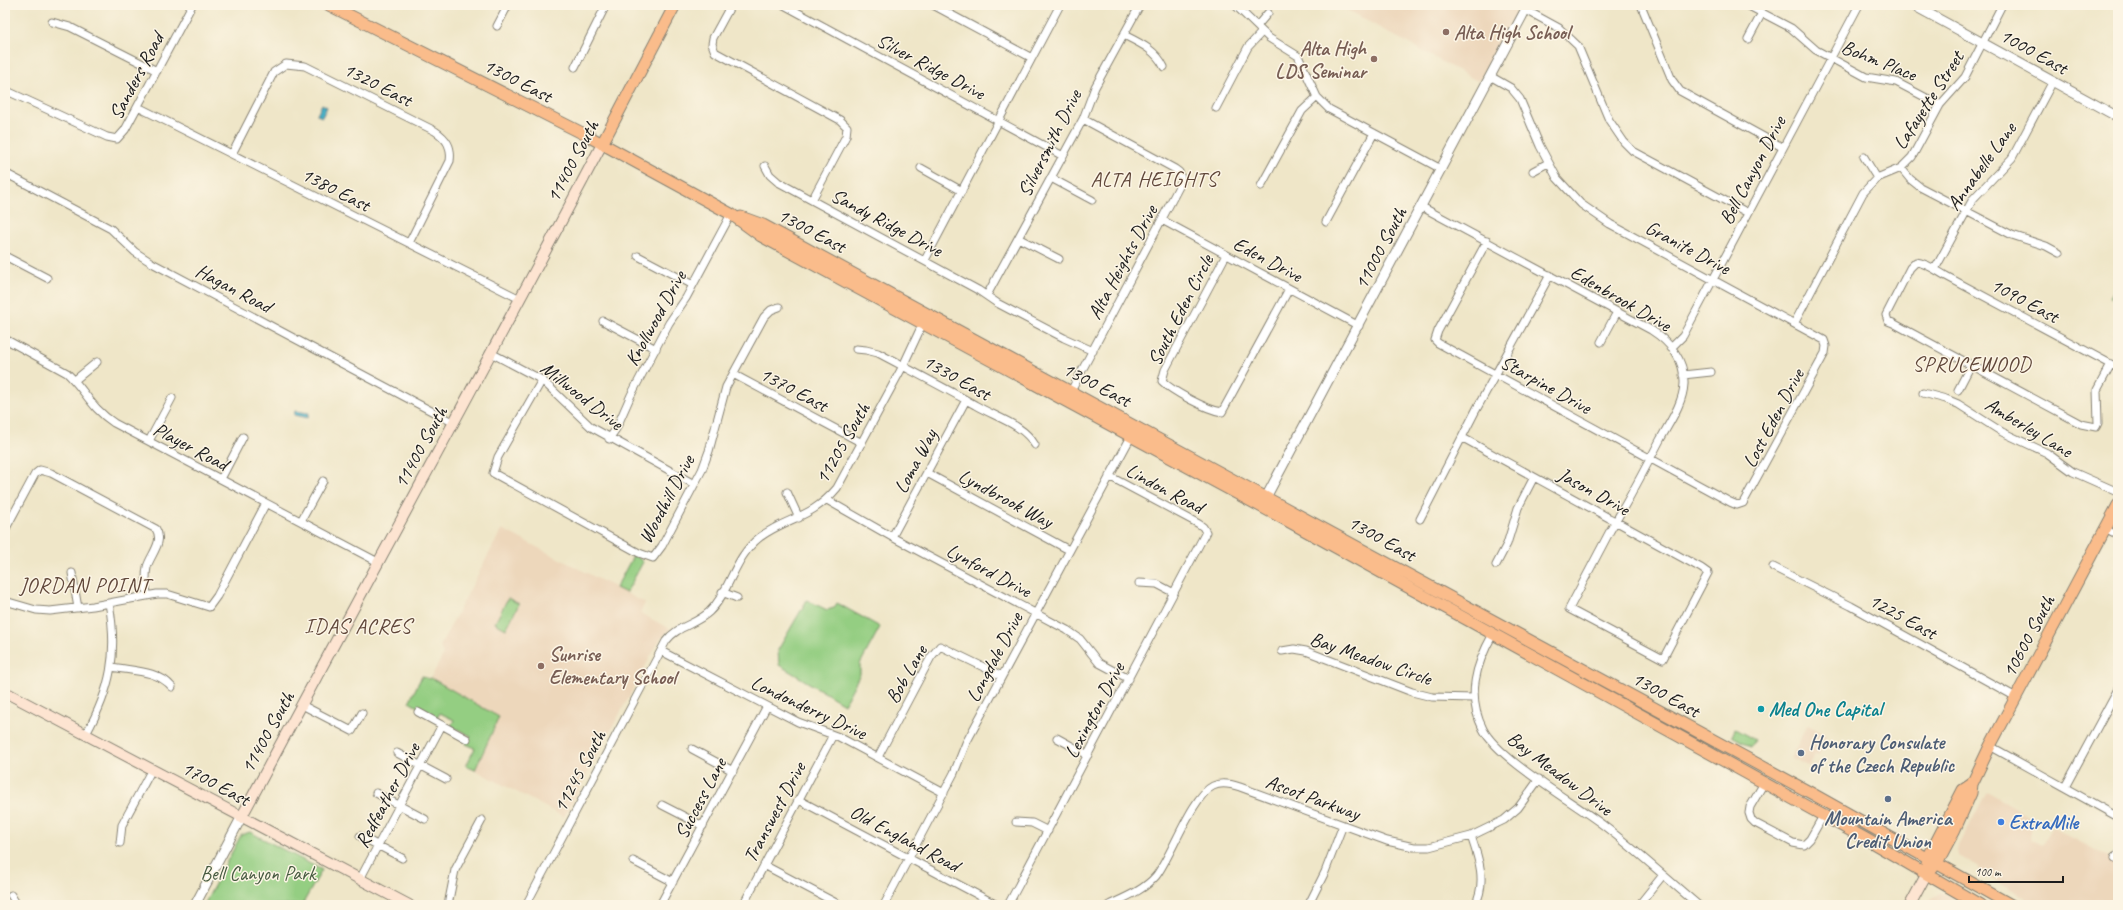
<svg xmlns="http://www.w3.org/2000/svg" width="2123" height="910" font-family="Caveat,sans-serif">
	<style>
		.built { fill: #edd7bb }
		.green { fill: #94ce82; stroke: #58754f }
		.water { fill: #45adc4; stroke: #306470 }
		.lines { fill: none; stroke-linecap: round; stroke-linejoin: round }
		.minor-casing { stroke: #868172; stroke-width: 9 }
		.tertiary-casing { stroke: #868172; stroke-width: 11 }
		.secondary-casing { stroke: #868172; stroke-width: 12 }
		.primary-casing { stroke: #868172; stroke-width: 13 }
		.minor { stroke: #fff; stroke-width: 7 }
		.tertiary { stroke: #fff; stroke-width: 9 }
		.secondary { stroke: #fde4d1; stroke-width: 10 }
		.primary { stroke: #fabc8b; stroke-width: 11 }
		.education-dot { fill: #8d6e63; stroke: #fcf5e5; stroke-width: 1.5 }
		.culture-dot { fill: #0f9aa8; stroke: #fcf5e5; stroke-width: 1.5 }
		.service-dot { fill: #5c6f8a; stroke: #fcf5e5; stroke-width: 1.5 }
		.shop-dot { fill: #3f7fe0; stroke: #fcf5e5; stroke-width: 1.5 }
		.labels { text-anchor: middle; stroke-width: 3; stroke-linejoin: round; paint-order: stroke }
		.education-label { font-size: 20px; font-weight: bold; fill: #785e54; stroke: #fcf5e5; text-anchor: start }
		.street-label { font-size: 20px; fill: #1c1c1c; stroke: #fcf5e5 }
		.culture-label { font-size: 20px; font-weight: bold; fill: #0d838f; stroke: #fcf5e5; text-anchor: start }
		.service-label { font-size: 20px; font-weight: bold; fill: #4e5e75; stroke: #fcf5e5; text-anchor: start }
		.shop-label { font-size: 20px; font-weight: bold; fill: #366cbe; stroke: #fcf5e5; text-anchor: start }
		.park-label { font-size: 20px; fill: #465a40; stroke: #fcf5e5 }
		.neighbourhood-label { font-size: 21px; letter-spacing: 1px; fill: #60473a; stroke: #fcf5e5 }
	</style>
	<rect width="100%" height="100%" fill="#fcf5e5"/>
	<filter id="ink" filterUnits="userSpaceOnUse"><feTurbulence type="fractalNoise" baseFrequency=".025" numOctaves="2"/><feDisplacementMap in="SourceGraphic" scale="8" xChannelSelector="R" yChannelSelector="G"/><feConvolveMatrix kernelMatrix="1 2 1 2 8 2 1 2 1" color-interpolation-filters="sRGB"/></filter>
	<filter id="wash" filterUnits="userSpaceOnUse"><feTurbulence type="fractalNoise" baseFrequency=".012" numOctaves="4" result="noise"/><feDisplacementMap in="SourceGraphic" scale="16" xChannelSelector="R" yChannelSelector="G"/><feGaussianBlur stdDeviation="0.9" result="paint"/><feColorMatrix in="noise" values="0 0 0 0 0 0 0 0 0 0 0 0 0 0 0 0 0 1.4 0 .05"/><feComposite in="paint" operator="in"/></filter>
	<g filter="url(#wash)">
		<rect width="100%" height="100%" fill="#efe6c8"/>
		<path class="built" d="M 1338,5 L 1520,5 L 1480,80 L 1477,81 Z
			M 502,529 L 645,603 L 640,613 L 670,629 L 659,641 L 564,817 L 475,770 L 499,717 L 431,678 L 443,655 L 440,646 Z
			M 1808,725 L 1827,735 L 1818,756 L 1815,755 L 1809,767 L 1791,757 Z
			M 1987,791 L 2031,817 L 2033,824 L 2029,837 L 2031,840 L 2042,845 L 2052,827 L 2118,862 L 2118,905 L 2034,905 L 2011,889 L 1981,873 L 1978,867 L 1958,856 L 1957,850 Z
			M 1940,893 L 1945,894 L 1966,905 L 1928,905 L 1931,899 Z"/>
		<path class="green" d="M 2117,285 L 2118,285 L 2118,301 L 2110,297 Z
			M 634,554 L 643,562 L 626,593 L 616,588 Z
			M 508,598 L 519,604 L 506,629 L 495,623 Z
			M 807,600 L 827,610 L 834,608 L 837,603 L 880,627 L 860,664 L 860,674 L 844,704 L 779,665 L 778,650 Z
			M 422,676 L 429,679 L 431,678 L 499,717 L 475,770 L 466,766 L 475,748 L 466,744 L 471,736 L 451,726 L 454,720 L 440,713 L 437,718 L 409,702 Z
			M 1735,729 L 1755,740 L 1751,747 L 1732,736 Z
			M 250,832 L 322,870 L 302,905 L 204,905 L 241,835 Z"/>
		<path class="water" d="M 322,104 L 327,107 L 322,117 L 317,115 Z
			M 295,411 L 309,413 L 308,418 L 294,415 Z"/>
	</g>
	<g filter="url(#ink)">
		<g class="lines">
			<defs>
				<path id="minor" d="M 731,5 L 713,38 L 712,44 L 715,52 L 840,120 L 847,127 L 846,136 L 812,200
					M 784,5 L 1063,156
					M 933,5 L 1032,58
					M 1235,5 L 1269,38 L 1298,56 L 1317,97 L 1329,109 L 1441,169
					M 1641,5 L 1672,80 L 1680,91 L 1782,147
					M 1747,5 L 1791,28 L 1816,50 L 1866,77 L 1896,82 L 1940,105
					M 1526,10 L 1559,28 L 1578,46 L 1609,120 L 1624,142 L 1633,151 L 1748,213
					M 52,22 L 70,27 L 157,71
					M 497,26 L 508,5
					M 1257,26 L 1268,13
					M 1124,35 C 1140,43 1156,50 1164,67
					M 1748,39 L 1762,13
					M 575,67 L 606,5
					M 5,90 L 107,137 L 117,139 L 125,130 L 192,5
					M 138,107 L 520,299
					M 1216,108 L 1248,47 L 1262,32
					M 232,154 L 274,72 L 286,64 L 305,66 L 435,131 C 447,139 452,147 450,161 L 409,243
					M 1864,157 L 1877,178
					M 765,166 L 770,175 L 778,182 L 978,290 L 997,303 L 1064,338 L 1093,351
					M 921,168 L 962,191
					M 1901,168 L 1910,179 L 1920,187 L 2012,235 L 2046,246 L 2059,253
					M 1533,171 L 1548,163
					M 5,173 L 111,229 L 135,252 L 152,263 L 454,423
					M 1051,178 L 1092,200
					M 1261,186 L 1302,111 L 1317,97
					M 1422,207 L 1651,330 C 1670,342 1685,360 1684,384 C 1683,404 1669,423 1660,440 C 1644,471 1628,501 1610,531 L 1569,609 L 1663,659 L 1708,573 L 1701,568 L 1615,521 L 1609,518 L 1463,438
					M 1162,220 L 1359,326
					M 1326,222 L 1374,133
					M 1018,238 L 1059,259
					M 1487,241 L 1438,331 L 1435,340 L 1438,343 L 1730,502 L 1737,505 L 1743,503 L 1825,353 L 1826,346 L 1824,340 L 1610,224 L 1581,204 L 1557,178 L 1540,146 L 1520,99 L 1511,88 L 1490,76
					M 1226,255 L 1165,370 L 1162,381 C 1172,391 1207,410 1222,412 L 1289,289
					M 5,256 L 47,278
					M 638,256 L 693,285
					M 925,260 L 1060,5
					M 1935,269 L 1973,199 L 2012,158 L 2053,81
					M 987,295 L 1083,119 L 1095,87 L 1140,5
					M 603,321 L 656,349
					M 1795,322 L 1863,193 L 1877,178 L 1901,168 L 1912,157 L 1940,105 L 1965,77 L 2002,5
					M 5,339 L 67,373 C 86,391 90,407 114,423 L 378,562
					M 1601,342 L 1617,312
					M 1671,348 L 1683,336 L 1859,5
					M 856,349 L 866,350 L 878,353 C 910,370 943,387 975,405 C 995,417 1023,424 1035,445
					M 491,353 L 542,380 L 591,427 L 694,484
					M 2111,364 L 2097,390 L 2098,423 L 2096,427 L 2081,424 L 1893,323 L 1888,321 L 1886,315 L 1910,268 L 1916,262 C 1927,263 1937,271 1946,276 L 2118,368
					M 733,374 L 862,443
					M 1683,375 L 1711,372
					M 75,380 L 97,362
					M 542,380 L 498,457 L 493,473 L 639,553 L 653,558 L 662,546 L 702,470 L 709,451 L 726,387 L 764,317 L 771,310 L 779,307
					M 1958,390 L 1971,365
					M 1923,393 L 1946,399 L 1958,404 L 2002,432 L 2047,453 L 2073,472 L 2118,492
					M 1069,395 L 1182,181 L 1179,172 L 1175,169 L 1083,119
					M 609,439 L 616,429 L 631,395 L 669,323 L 686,298 L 731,214
					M 149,441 L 172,398
					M 927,473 L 1069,550
					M 221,479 L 243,437
					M 787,492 L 799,518
					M 827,500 L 892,537 L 1067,630 L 1080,639 L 1099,663 L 1129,679
					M 1420,519 L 1476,410 L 1550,275
					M 301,521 L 323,481
					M 2105,529 L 2118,536
					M 5,530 L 35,474 L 40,470 L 51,473 L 156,529 C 164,542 151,554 147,567 C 145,577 146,586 147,596
					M 892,537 L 966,400
					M 1496,565 L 1507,544 L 1518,508 L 1534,477
					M 1773,567 L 1851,606 L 2016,697
					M 72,573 L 78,608
					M 1139,583 L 1157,584 L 1174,593
					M 722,592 L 737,598
					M 5,601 L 36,610 L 50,611 L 93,606 L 157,594 L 167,594 L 209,607 L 217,596 L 266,503
					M 1493,634 C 1476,664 1466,696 1483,729 C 1498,759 1573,802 1603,825 C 1636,850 1666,878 1698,905
					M 661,651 L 798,722 L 839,737 L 944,793
					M 1282,651 L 1294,649 L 1306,651 L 1412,692 L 1432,697 L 1474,698
					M 112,667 C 132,671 158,670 172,687
					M 302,705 L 352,731 L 362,713
					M 418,712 L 467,739
					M 86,734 C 111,689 118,654 109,603
					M 1057,738 L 1088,755
					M 1990,746 L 2118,817
					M 692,749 L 733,771
					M 397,753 L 446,779
					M 878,757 L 931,657 L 940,646 L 1002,676
					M 1764,783 L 1750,807 L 1749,813 L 1751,819 L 1755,823 L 1793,843 L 1804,845 L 1810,839 L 1823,816
					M 2065,787 L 2118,689
					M 376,793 L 425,819
					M 799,800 L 997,905
					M 662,805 L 703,826
					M 1016,822 L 1032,823 L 1048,831
					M 360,836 L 402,858
					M 1471,836 C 1479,859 1487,882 1475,905
					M 120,843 L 122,825 L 152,769
					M 2115,858 L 2118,854
					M 633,861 L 673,882
					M 764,865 L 840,905
					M 360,879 L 442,725
					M 11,895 L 17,905
					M 1309,904 L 1325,872 L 1343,825
					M 448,905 L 455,870 L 482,820
					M 526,905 L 666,641 C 677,626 695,625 709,612 C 731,591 733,558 760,537 C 789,516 811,519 837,488 L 903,366 L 923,323
					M 660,905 L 767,706
					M 743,905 L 833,735
					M 884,905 L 954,773 L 966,743 L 1133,433
					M 1008,905 L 1206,532 L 1203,527 L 1199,524 L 1109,476
					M 1109,905 C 1126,897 1144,890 1156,876 C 1172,855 1192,796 1213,786 C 1221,782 1231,784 1240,787 L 1387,841 L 1414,847 L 1429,847 L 1471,836 L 1504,820 L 1518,808 L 1539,779
					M 1639,905 L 1663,875"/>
				<path id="tertiary" d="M 1913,5 L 2118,117
					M 1263,503 L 1528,5
					M 195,905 L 241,818"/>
				<path id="secondary" d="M 5,692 L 409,905
					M 241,818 C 361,593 484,369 602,144
					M 1910,905 L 1926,875"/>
				<path id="primary" d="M 329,5 L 586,135 L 731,214 L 761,236 L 1286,520 L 1866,839 L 1980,905
					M 602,144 L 675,5
					M 741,217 L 763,225 L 1811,793 L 2011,905
					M 1927,864 L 1928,858 L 1963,790 L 1972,784
					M 1932,869 L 1937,863 L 1954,831 L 1971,793 L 1972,784 L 1990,746 L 2118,505"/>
			</defs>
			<use href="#minor" class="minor-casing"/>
			<use href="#tertiary" class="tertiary-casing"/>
			<use href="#secondary" class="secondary-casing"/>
			<use href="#primary" class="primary-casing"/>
			<use href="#minor" class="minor"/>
			<use href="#tertiary" class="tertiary"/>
			<use href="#secondary" class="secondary"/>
			<use href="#primary" class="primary"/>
		</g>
	</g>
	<g class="education-dot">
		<circle cx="1446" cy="32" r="4"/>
		<circle cx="1374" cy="59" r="4"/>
		<circle cx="541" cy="666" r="4"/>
	</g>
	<circle class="culture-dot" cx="1761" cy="709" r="4"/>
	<g class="service-dot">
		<circle cx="1801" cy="753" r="4"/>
		<circle cx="1888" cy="799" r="4"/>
	</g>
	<circle class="shop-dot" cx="2001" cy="822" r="4"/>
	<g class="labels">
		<g class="education-label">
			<text x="1454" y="39">Alta High School</text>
			<text x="1366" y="55" text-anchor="end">Alta High<tspan x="1366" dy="23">LDS Seminar</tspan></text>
			<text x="549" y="661">Sunrise<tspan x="549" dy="23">Elementary School</tspan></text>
		</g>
		<g class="street-label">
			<text transform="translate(2034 51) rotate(29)" y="7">1000 East</text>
			<text transform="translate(1879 60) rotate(22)" y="7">Bohm Place</text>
			<text transform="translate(931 66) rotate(28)" y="7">Silver Ridge Drive</text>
			<text transform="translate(136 76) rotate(-62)" y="7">Sanders Road</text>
			<text transform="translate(518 80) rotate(27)" y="7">1300 East</text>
			<text transform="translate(378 84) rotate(27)" y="7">1320 East</text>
			<text transform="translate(1928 100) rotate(-57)" y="7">Lafayette Street</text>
			<text transform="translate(1049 143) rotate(-63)" y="7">Silversmith Drive</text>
			<text transform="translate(572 161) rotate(-62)" y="7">11400 South</text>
			<text transform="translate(1981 166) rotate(-54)" y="7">Annabelle Lane</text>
			<text transform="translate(1752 170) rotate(-62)" y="7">Bell Canyon Drive</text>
			<text transform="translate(336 189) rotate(27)" y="7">1380 East</text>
			<text transform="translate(887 222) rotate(28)" y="7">Sandy Ridge Drive</text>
			<text transform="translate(812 230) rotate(28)" y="7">1300 East</text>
			<text transform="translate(1688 247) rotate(28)" y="7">Granite Drive</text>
			<text transform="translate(1380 248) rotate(-62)" y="7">11000 South</text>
			<text transform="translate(1268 259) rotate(28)" y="7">Eden Drive</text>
			<text transform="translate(1122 262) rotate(-62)" y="7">Alta Heights Drive</text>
			<text transform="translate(234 288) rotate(28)" y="7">Hagan Road</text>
			<text transform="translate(1621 298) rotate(30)" y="7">Edenbrook Drive</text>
			<text transform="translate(2025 300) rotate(28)" y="7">1090 East</text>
			<text transform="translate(1180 310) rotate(-63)" y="7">South Eden Circle</text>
			<text transform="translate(655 318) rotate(-61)" y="7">Knollwood Drive</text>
			<text transform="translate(957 377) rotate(29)" y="7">1330 East</text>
			<text transform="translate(1097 384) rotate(28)" y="7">1300 East</text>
			<text transform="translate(1546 384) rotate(29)" y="7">Starpine Drive</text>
			<text transform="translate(794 389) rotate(28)" y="7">1370 East</text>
			<text transform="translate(582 395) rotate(38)" y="7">Millwood Drive</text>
			<text transform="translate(1773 418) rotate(-62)" y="7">Lost Eden Drive</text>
			<text transform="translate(2029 427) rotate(31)" y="7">Amberley Lane</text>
			<text transform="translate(842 443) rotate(-60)" y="7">11205 South</text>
			<text transform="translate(191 446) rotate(28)" y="7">Player Road</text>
			<text transform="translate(420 447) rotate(-61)" y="7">11400 South</text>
			<text transform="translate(915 461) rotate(-62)" y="7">Loma Way</text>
			<text transform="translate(1165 488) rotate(28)" y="7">Lindon Road</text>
			<text transform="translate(1594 491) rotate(29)" y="7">Jason Drive</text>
			<text transform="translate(1006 498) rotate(28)" y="7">Lyndbrook Way</text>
			<text transform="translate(666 499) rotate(-62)" y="7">Woodhill Drive</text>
			<text transform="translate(1382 538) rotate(29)" y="7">1300 East</text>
			<text transform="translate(989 570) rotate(28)" y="7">Lynford Drive</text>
			<text transform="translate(1903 616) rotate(29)" y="7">1225 East</text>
			<text transform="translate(2028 636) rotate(-62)" y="7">10600 South</text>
			<text transform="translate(994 657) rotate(-62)" y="7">Longdale Drive</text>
			<text transform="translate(1371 658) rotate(19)" y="7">Bay Meadow Circle</text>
			<text transform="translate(906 674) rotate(-60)" y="7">Bob Lane</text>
			<text transform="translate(1666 694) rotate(29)" y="7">1300 East</text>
			<text transform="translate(809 707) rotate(25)" y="7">Londonderry Drive</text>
			<text transform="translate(1094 710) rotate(-62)" y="7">Lexington Drive</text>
			<text transform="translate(267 732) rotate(-61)" y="7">11400 South</text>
			<text transform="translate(579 771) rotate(-62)" y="7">11245 South</text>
			<text transform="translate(1560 773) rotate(37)" y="7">Bay Meadow Drive</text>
			<text transform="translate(216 783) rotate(28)" y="7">1700 East</text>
			<text transform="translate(387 795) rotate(-62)" y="7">Redfeather Drive</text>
			<text transform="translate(1313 797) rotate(20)" y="7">Ascot Parkway</text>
			<text transform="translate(700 798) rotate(-62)" y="7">Success Lane</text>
			<text transform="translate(774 812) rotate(-62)" y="7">Transwest Drive</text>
			<text transform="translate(905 838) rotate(28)" y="7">Old England Road</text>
		</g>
		<g class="culture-label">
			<text x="1769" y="716">Med One Capital</text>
		</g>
		<g class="service-label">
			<text x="1809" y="749">Honorary Consulate<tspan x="1809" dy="23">of the Czech Republic</tspan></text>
			<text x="1888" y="825" text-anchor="middle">Mountain America<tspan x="1888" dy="23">Credit Union</tspan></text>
		</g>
		<g class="shop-label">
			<text x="2009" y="829">ExtraMile</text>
		</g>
		<g class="park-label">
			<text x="258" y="880">Bell Canyon Park</text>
		</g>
		<g class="neighbourhood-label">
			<text x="1154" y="186">ALTA HEIGHTS</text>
			<text x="1972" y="371">SPRUCEWOOD</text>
			<text x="85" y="592">JORDAN POINT</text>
			<text x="358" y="633">IDAS ACRES</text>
		</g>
	</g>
	<rect width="2123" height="910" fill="none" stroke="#fcf5e5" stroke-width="20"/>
	<path d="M1969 876v6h94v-6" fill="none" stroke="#1c1c1c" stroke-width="2"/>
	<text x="1975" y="876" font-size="12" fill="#1c1c1c" stroke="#fcf5e5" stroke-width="3" paint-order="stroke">100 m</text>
</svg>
